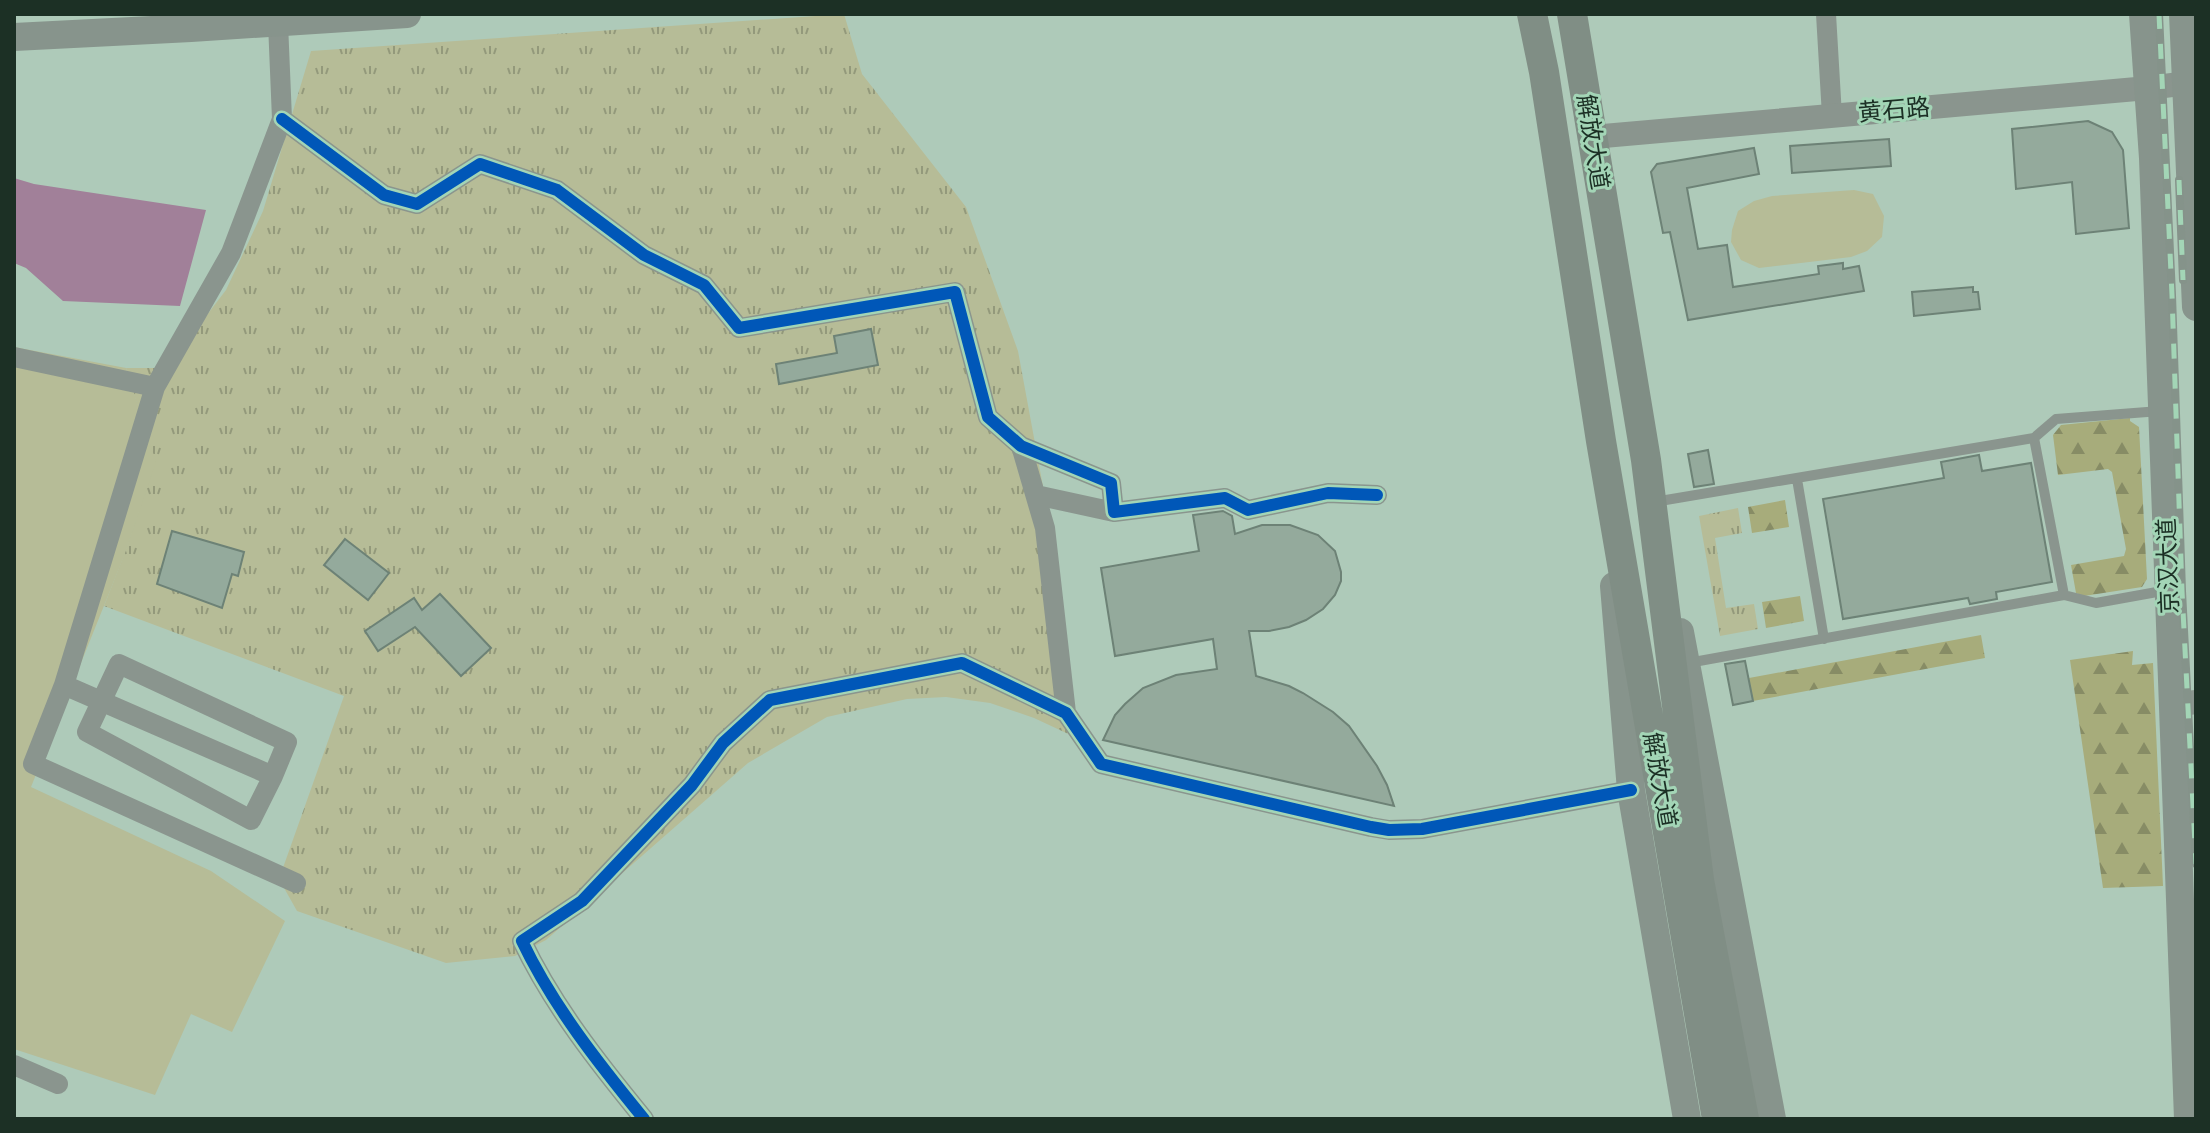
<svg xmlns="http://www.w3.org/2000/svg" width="2210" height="1133" font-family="Lato,'Noto Sans SC',sans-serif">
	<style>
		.grass { fill: url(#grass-tufts) }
		.forest { fill: url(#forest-firs) }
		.garden { fill: #b6bc97 }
		.water { fill: #a18099 }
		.building { fill: #94aa9c; stroke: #6d8276; stroke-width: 2 }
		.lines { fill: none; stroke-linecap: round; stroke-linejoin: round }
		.service { stroke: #8a958e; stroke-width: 10 }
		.minor { stroke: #8a958e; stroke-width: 20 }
		.tertiary { stroke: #8a958e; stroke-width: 24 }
		.secondary { stroke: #87948c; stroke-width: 28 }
		.primary { stroke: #808e85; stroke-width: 30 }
		.rail-casing { stroke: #85938a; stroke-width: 8 }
		.rail { stroke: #a3d5b6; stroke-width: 5; stroke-dasharray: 15; stroke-linecap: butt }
		.cycleway-casing { stroke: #a3d5b6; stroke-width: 17 }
		.cycleway { stroke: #0057b8; stroke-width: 12 }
		.labels { text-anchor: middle; stroke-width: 6; stroke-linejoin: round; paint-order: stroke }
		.street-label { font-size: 24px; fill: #1c3025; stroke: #a3d5b6 }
	</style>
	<defs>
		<pattern id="grass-tufts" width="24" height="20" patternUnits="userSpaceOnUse" patternTransform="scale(2)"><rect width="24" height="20" fill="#b6bc97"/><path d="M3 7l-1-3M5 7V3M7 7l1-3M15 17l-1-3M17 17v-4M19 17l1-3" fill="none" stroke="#93997b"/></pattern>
		<pattern id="forest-firs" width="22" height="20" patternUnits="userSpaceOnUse" patternTransform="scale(2)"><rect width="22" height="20" fill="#a7ac7b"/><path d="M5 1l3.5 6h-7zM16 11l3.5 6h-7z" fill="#878c65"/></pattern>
	</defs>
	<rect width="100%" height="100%" fill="#aecab9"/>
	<path class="grass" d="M 844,14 L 862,74 L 966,207 L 1018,351 L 1049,519 L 1077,738 L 1034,718 L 990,703 L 946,697 L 907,699 L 827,717 L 748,763 L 546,940 L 515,956 L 446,963 L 297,911 L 279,879 L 344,696 L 104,606 L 124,555 L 155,462 L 126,368 L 155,368 L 177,354 L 226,290 L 263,211 L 311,51 Z
		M 1738,508 L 1742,533 L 1715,538 L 1726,608 L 1754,604 L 1758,629 L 1720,636 L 1699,516 Z"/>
	<path class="forest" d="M 2130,418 L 2130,421 L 2139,427 L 2147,579 L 2142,587 L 2084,596 L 2076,593 L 2071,565 L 2124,556 L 2126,549 L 2112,472 L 2108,469 L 2058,475 L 2053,435 L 2061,425 Z
		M 1785,500 L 1789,527 L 1752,533 L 1748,507 Z
		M 1800,596 L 1804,621 L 1766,628 L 1762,602 Z
		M 1981,635 L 1985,658 L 1753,701 L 1749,678 Z
		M 2133,651 L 2132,665 L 2153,663 L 2163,886 L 2103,888 L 2070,660 Z"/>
	<path class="garden" d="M 1854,190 L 1873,194 L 1884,216 L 1882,237 L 1867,251 L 1851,257 L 1759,268 L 1741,260 L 1731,242 L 1732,230 L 1738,211 L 1754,201 L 1772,196 Z
		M 14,347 L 126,368 L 156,462 L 124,556 L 31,787 L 211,871 L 285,921 L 232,1032 L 191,1014 L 155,1095 L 14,1049 Z"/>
	<path class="water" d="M 14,178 L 34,184 L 206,210 L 180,306 L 63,301 L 26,268 L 14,263 Z"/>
	<path class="building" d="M 2088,121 L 2112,132 L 2123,150 L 2129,228 L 2076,234 L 2072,182 L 2016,189 L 2012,129 Z
		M 1889,139 L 1891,166 L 1792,173 L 1790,146 Z
		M 1754,148 L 1759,174 L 1687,188 L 1698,249 L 1727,245 L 1733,287 L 1819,274 L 1818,266 L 1843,263 L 1843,269 L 1859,266 L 1864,291 L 1688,320 L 1670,232 L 1663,233 L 1651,172 L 1657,164 Z
		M 1973,287 L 1973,292 L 1978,292 L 1980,309 L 1914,316 L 1912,292 Z
		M 871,329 L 878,365 L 779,384 L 776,364 L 837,353 L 834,336 Z
		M 1708,450 L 1714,484 L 1694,487 L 1688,454 Z
		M 1979,455 L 1982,471 L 2031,463 L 2052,582 L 1996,592 L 1997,599 L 1970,604 L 1968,598 L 1843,619 L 1823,499 L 1944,478 L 1941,462 Z
		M 1223,511 L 1232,516 L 1235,534 L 1262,525 L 1290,525 L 1318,535 L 1335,551 L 1341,572 L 1341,581 L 1335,595 L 1323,609 L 1306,620 L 1289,627 L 1269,631 L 1249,631 L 1256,676 L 1289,686 L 1303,693 L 1333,712 L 1349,726 L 1377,766 L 1387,785 L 1394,806 L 1103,740 L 1115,715 L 1125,704 L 1143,688 L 1176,675 L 1217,669 L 1213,639 L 1115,656 L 1101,568 L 1199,551 L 1193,515 Z
		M 172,531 L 244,552 L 238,576 L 232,574 L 222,608 L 157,584 Z
		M 345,539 L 389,573 L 368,600 L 324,565 Z
		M 440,594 L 491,648 L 461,676 L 415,627 L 378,651 L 365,631 L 414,598 L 422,610 Z
		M 1745,661 L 1753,701 L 1733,705 L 1725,664 Z"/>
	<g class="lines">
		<path class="service" d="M 2034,438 L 2064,595
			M 1797,479 L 1824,639
			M 1654,502 L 2034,438 L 2056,419 L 2160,411
			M 1688,663 L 2064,595 L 2096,603 L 2168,590"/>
		<path class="minor" d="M 1826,14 L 1832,116
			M 282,119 L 384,195 L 417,204 L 480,164 L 557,190 L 644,255 L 704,285 L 739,328 L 955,292 L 988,417 L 1021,446 L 1111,483 L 1114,512 L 1225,498 L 1248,510 L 1328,493 L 1377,495
			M 14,357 L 155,387 L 231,253 L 282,119 L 278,23
			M 155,387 L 64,685 L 273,776 L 287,742 L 119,664 L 87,732 L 251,820 L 273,776
			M 1021,446 L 1045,528 L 1066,713
			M 1036,495 L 1114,512
			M 64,685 L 33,764 L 296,883
			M 14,1065 L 58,1084
			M 644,1119 C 599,1064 553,1006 522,941 L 582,901 L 692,785 L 723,743 L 770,700 L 962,663 L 1066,713 L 1101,764 L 1371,827 L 1389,830 L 1422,829 L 1631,790"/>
		<path class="tertiary" d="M 1592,137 L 2148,88 L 2196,82
			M 2173,705 L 2196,702"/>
		<path class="secondary" d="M 2143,14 L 2153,158 L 2188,1119
			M 2183,14 L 2196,307
			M 14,37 L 191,28 L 407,14
			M 1614,586 L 1631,790 L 1687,1119
			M 1680,632 L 1772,1119"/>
		<path class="primary" d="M 1532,14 L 1544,72 L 1601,441 L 1717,1119
			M 1572,14 L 1646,460 L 1699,880 L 1744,1119"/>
		<defs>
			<path id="rail" d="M 2159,14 L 2172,295 L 2182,591 L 2196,864
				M 2179,180 L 2183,280"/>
		</defs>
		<use href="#rail" class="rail-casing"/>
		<use href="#rail" class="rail"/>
		<defs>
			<path id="cycleway" d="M 282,119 L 384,195 L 417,204 L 480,164 L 557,190 L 644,255 L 704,285 L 739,328 L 955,292 L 988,417 L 1021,446 L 1111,483 L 1114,512 L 1225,498 L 1248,510 L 1328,493 L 1377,495
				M 644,1119 C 599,1064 553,1006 522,941 L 582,901 L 692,785 L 723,743 L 770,700 L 962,663 L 1066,713 L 1101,764 L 1371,827 L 1389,830 L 1422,829 L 1631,790"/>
		</defs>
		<use href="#cycleway" class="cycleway-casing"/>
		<use href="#cycleway" class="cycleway"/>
	</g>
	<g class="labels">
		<g class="street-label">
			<text transform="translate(1894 110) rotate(-5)" y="8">黄石路</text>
			<text transform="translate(1593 142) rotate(81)" y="8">解放大道</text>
			<text transform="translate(2168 566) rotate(-92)" y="8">京汉大道</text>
			<text transform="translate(1660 780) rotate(80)" y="8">解放大道</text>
		</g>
	</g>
	<rect width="2210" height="1133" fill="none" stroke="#1c3025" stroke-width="32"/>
</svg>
